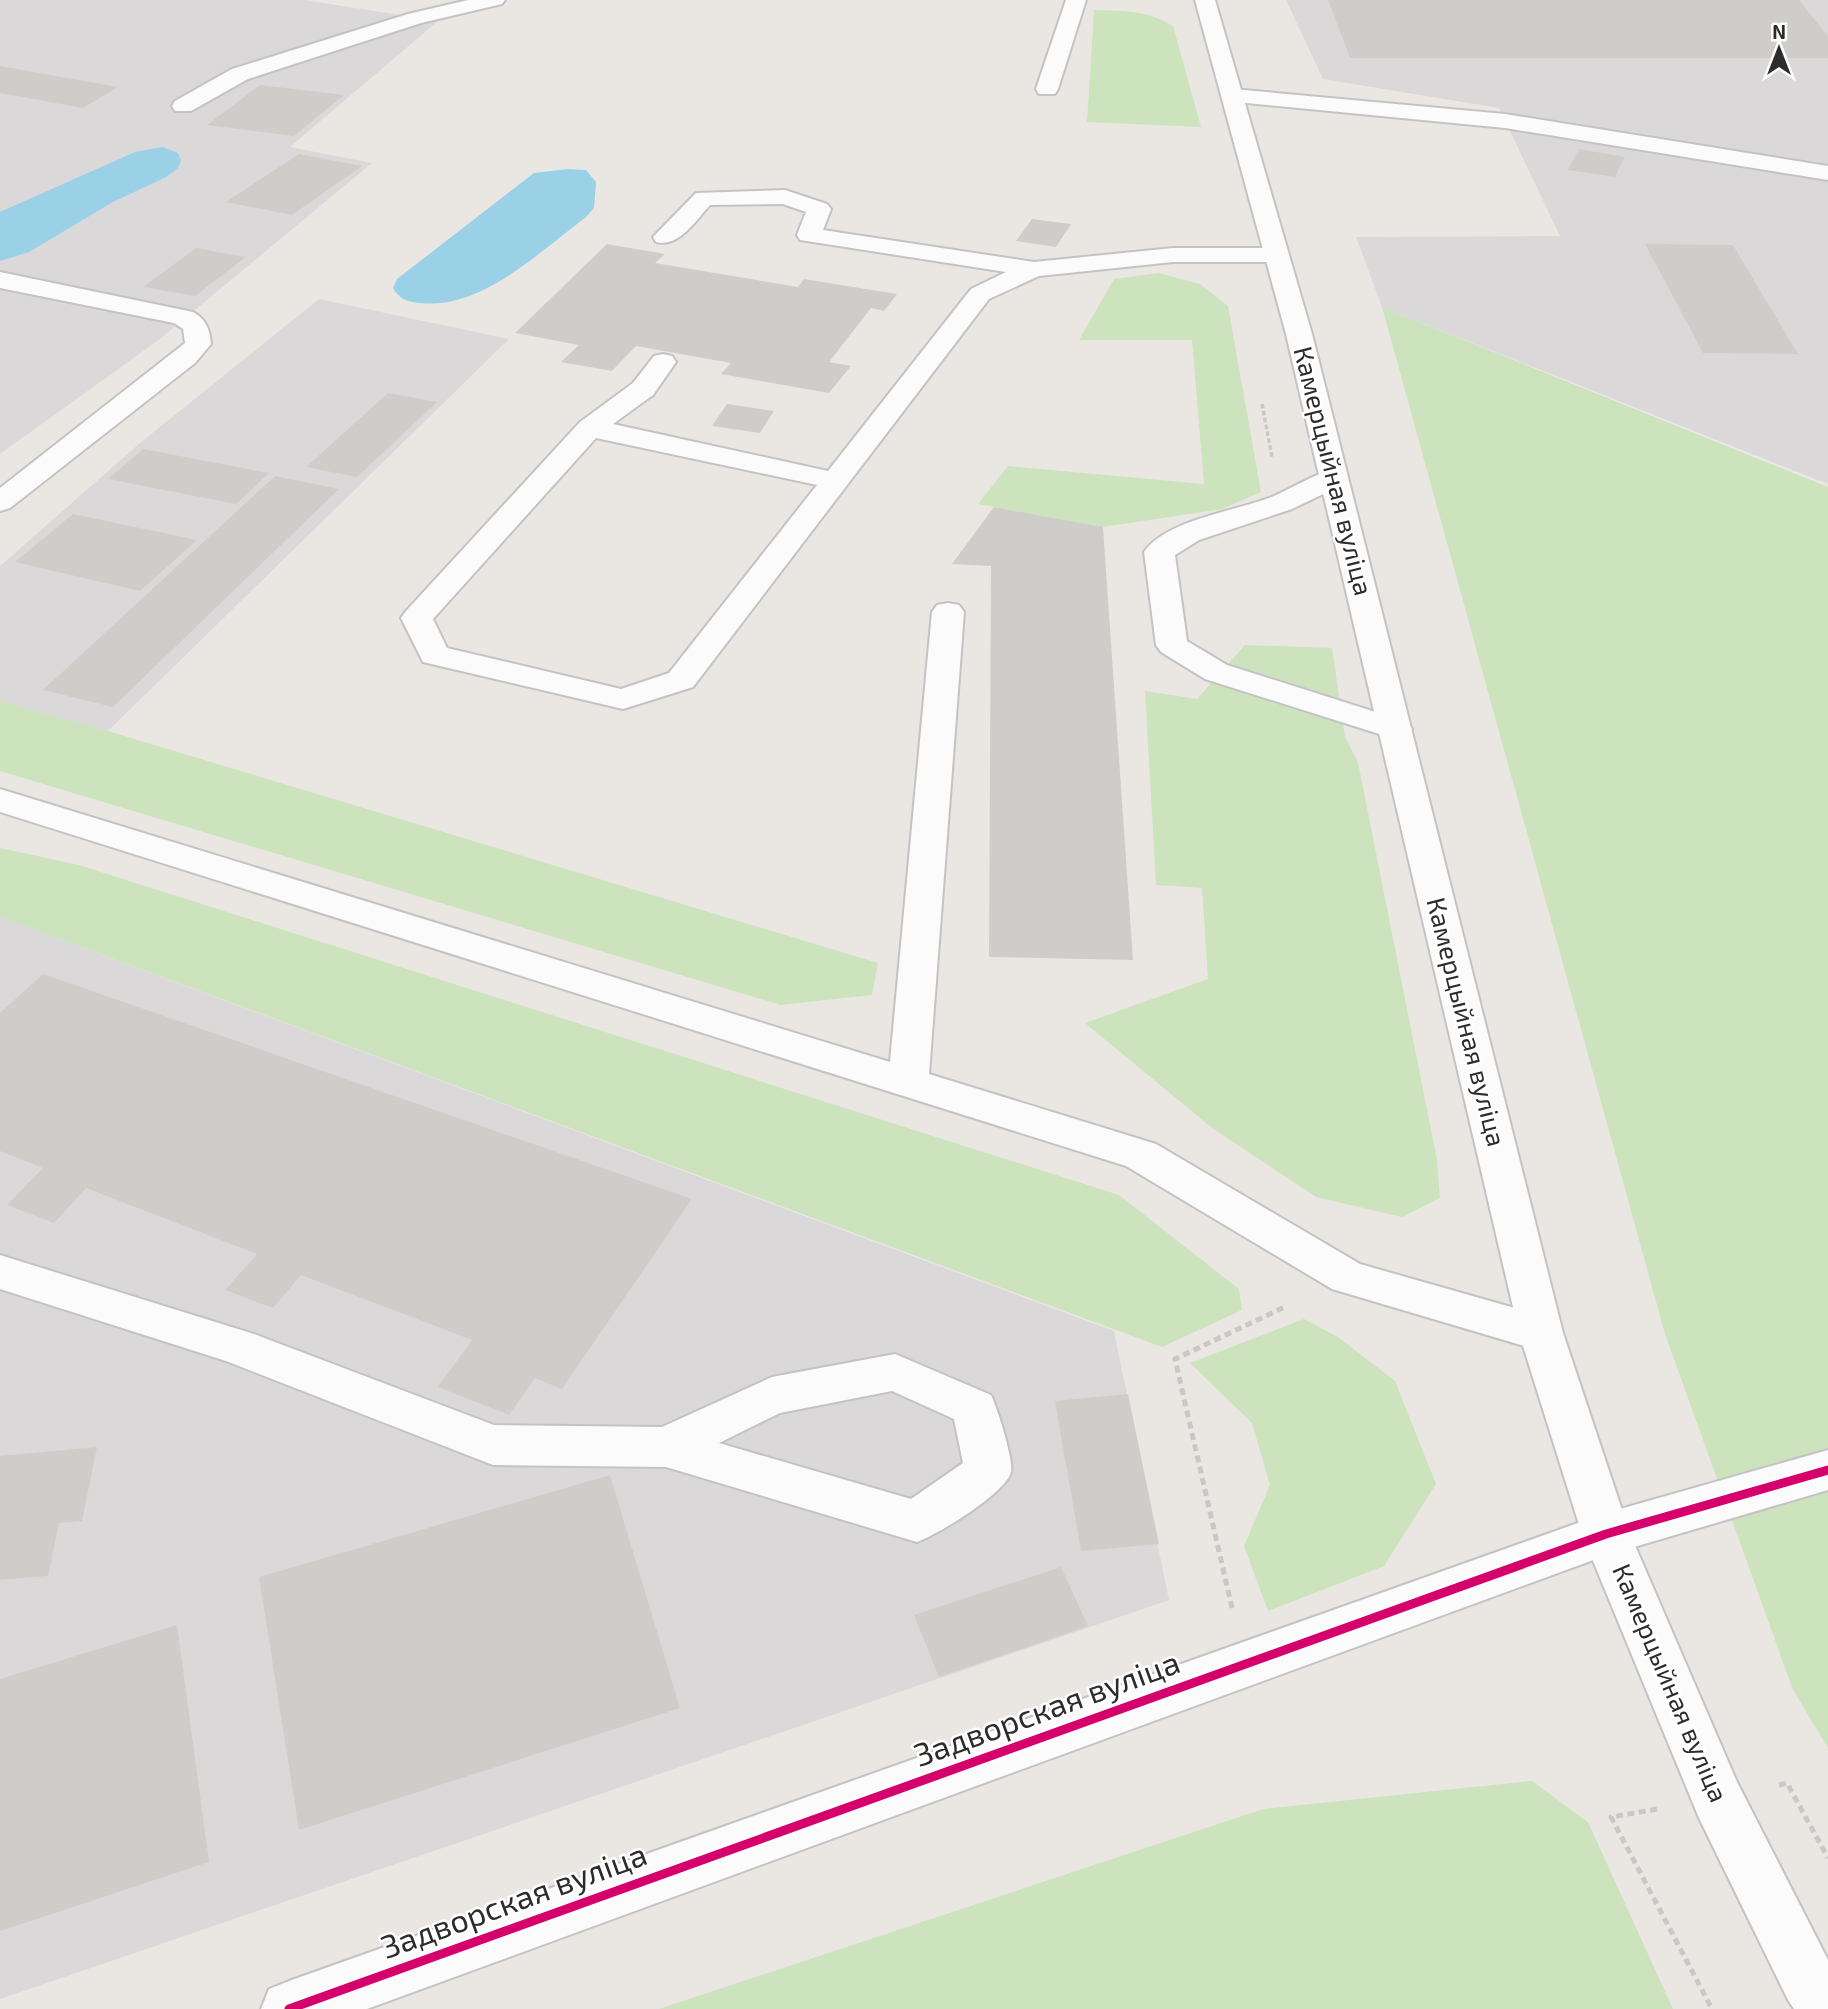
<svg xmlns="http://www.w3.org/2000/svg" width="1828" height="2009" font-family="'Exo 2',sans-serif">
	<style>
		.industrial { fill: #dbd8da }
		.green { fill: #cce3be }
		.water { fill: #9bd1e7 }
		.building { fill: #cfcdca }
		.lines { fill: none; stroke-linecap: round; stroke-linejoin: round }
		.service-casing { stroke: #c4c3c3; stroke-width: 4 }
		.minor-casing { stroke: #c4c3c3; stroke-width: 4 }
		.secondary-casing { stroke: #c4c3c3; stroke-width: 4 }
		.path-far1 { stroke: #c8c8c7; stroke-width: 3.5; stroke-dasharray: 4.5 2.5; stroke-linecap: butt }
		.path { stroke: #c8c8c7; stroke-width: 5; stroke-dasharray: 7 4.5; stroke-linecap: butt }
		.service { fill: #fcfbfb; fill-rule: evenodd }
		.minor { fill: #fcfbfb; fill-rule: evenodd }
		.secondary { fill: #fcfbfb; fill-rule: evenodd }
		.cycleway-casing { stroke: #fff; stroke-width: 13 }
		.cycleway { stroke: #d6006c; stroke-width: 9 }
		.labels { text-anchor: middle; stroke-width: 5; stroke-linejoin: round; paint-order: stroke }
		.street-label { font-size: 26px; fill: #2c2c2c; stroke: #fff }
		.near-street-label { font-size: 32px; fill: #2c2c2c; stroke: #fff }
	</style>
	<rect width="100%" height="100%" fill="#eae7e3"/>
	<path class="industrial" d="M 0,0 L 305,0 L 438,21 L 290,147 L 372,163 L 160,339 L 0,454 Z
		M 1286,0 L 1828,0 L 1828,484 L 1382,307 L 1356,237 L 1560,236 L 1499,108 L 1323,79 Z
		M 319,299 L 509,339 L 108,731 L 0,701 L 0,566 L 140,443 Z
		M 0,917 L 1114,1331 L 1169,1600 L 0,1999 Z"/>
	<path class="green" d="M 1094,10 C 1122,11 1149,10 1173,26 L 1201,127 L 1087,122 Z
		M 1159,273 L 1200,284 L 1228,306 L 1261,492 L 1222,509 L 1103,527 L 978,504 L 1008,466 L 1204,484 L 1192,340 L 1079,340 L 1114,279 Z
		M 1382,307 L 1828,487 L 1828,1748 L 1793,1690 L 1665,1334 Z
		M 1245,645 L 1332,648 L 1345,737 L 1358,762 L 1437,1160 L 1440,1198 L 1402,1217 L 1316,1197 L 1212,1128 L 1085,1023 L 1208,979 L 1202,888 L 1156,885 L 1145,691 L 1197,699 Z
		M 0,701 L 108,731 L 878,963 L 872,995 L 781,1005 L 0,771 Z
		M 0,848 L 79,865 L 1119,1195 L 1239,1289 L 1242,1310 L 1162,1347 L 0,917 Z
		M 1304,1319 L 1338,1337 L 1395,1381 L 1436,1484 L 1384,1566 L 1268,1611 L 1244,1546 L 1270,1485 L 1252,1423 L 1190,1363 Z
		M 1532,1781 L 1588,1822 L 1673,2009 L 659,2009 L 1263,1809 Z"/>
	<path class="water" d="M 162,147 L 178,153 L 181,160 L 178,168 L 166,177 L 113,202 L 29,252 L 0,261 L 0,212 L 135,152 Z
		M 568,169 L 586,170 L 596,182 L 594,208 L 585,218 C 539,252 481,310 420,303 C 407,302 399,299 393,288 L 397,279 L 534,173 Z"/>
	<path class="building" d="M 1328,0 L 1799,0 L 1828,36 L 1828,58 L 1350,58 Z
		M 0,66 L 118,87 L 83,108 L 0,93 Z
		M 260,85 L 344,95 L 294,136 L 207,125 Z
		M 1579,149 L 1625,157 L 1615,177 L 1568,170 Z
		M 299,154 L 362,166 L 292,215 L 226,202 Z
		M 1032,219 L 1071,224 L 1056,247 L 1016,241 Z
		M 607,244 L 665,254 L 655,263 L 798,287 L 804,279 L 897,294 L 884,311 L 871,308 L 829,362 L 851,366 L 829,393 L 721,374 L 731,363 L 636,346 L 612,371 L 561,362 L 579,345 L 515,333 Z
		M 1645,244 L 1733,245 L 1798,354 L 1703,353 Z
		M 196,248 L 246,257 L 195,296 L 143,287 Z
		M 388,393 L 437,402 L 357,477 L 306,467 Z
		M 727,404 L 774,411 L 760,433 L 712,426 Z
		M 143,449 L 269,473 L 236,504 L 108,479 Z
		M 275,476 L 339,489 L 113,707 L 43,690 Z
		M 994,507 L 1103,527 L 1133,960 L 989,957 L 991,566 L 952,564 Z
		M 73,514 L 197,540 L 140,591 L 15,562 Z
		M 43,974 L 692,1199 L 562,1389 L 535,1378 L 509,1415 L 438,1387 L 472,1340 L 301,1275 L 273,1308 L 225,1290 L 257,1254 L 86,1188 L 54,1223 L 7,1205 L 43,1168 L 0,1151 L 0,1013 Z
		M 1128,1394 L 1159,1544 L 1081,1551 L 1055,1401 Z
		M 97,1447 L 82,1521 L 59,1523 L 48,1576 L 0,1580 L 0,1456 Z
		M 610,1475 L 680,1708 L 299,1830 L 259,1577 Z
		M 1061,1567 L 1088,1626 L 939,1677 L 914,1615 Z
		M 177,1625 L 209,1862 L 0,1931 L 0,1679 Z"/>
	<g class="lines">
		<defs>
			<path id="service" d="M 468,0 L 505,0 L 502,4 L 421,23 L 248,79 L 191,111 L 175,111 L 172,106 L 175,101 L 232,69 L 408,14 Z
				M 1066,0 L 1086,0 L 1058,89 L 1055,94 L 1039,94 L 1036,89 Z
				M 1233,89 L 1505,114 L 1828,166 L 1828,180 L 1505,128 L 1225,101 L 1222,96 L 1225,91 Z
				M 785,190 L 827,204 L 831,209 L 823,230 L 1034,262 L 1173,248 L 1275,248 L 1284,250 L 1287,255 L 1284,260 L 1275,262 L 1173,262 L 1039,276 L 989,299 L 693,687 L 623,709 L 423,662 L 401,618 L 406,611 L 580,422 L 633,383 L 654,356 L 663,354 L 672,356 L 676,362 L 653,395 L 613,424 L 828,471 L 971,289 L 1006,272 L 800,240 L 797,235 L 806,212 L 783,204 L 710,205 C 696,220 679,248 656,242 L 653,237 L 696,193 ZM 596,438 L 817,485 L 669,673 L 621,689 L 447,648 L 433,619 Z
				M 0,272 L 193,312 C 206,319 210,330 211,344 L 195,363 L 10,508 L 0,511 L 0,488 L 185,343 L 183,329 L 174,323 L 0,288 Z
				M 1334,469 L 1344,472 L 1348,478 L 1344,484 L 1292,509 L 1199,540 L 1175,555 L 1187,641 L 1227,665 L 1407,722 L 1412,729 L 1407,736 L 1395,739 L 1205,679 L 1161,652 L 1156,645 L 1144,552 C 1167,519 1238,511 1274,496 C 1294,487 1313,475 1334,469 Z
				M 948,603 L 959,605 L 964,612 L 929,1074 L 1156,1144 L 1360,1264 L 1557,1320 L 1563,1333 L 1557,1346 L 1541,1351 L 1332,1289 L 1126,1166 L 0,812 L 0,789 L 890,1062 L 932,612 L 937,605 Z
				M 0,1255 L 254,1334 L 494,1425 L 662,1427 L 772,1377 L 895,1354 L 991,1395 C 997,1407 1014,1461 1011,1472 C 1006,1493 937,1535 917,1542 L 666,1467 L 493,1465 L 226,1361 L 0,1289 ZM 892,1391 L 954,1419 L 963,1463 L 911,1499 L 719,1443 L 780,1413 Z"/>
			<path id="minor" d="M 1828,1450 L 1828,1490 L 1607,1555 L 367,2009 L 261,2009 L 269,1989 L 289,1981 L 1606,1513 Z"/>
			<path id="secondary" d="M 1195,0 L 1215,0 L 1312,334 L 1563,1333 L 1630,1534 L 1737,1782 L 1828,1960 L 1828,2009 L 1794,2009 L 1788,2000 L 1699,1818 L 1582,1534 L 1519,1333 L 1286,334 Z"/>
		</defs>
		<use href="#service" class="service-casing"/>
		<use href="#minor" class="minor-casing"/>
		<use href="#secondary" class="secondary-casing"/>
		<path class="path-far1" d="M 1262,404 L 1272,457"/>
		<path class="path" d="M 1232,1608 L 1175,1359 L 1287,1306
			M 1779,1785 L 1787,1783 L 1828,1858
			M 1657,1809 L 1611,1817 L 1712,2009"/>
		<use href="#service" class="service"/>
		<use href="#minor" class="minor"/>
		<use href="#secondary" class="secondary"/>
		<defs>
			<path id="cycleway" d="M 289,2009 L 1606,1534 L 1828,1470"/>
		</defs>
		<use href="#cycleway" class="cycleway-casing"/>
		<use href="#cycleway" class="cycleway"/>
	</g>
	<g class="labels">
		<g class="street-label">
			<text transform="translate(1333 471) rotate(76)" y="9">Камерцыйная вуліца</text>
			<text transform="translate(1466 1022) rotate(76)" y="9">Камерцыйная вуліца</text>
			<text transform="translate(1670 1683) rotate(67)" y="9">Камерцыйная вуліца</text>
		</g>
		<g class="near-street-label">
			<text transform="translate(1047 1709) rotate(-20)" y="11">Задворская вуліца</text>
			<text transform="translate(514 1901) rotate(-20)" y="11">Задворская вуліца</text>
		</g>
	</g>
	<g transform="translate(1779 49)" stroke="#ffffff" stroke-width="5" paint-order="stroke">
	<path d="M0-5L12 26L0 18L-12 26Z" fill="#2c2c2c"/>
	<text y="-10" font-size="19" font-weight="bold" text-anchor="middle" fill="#2c2c2c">N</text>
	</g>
</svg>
